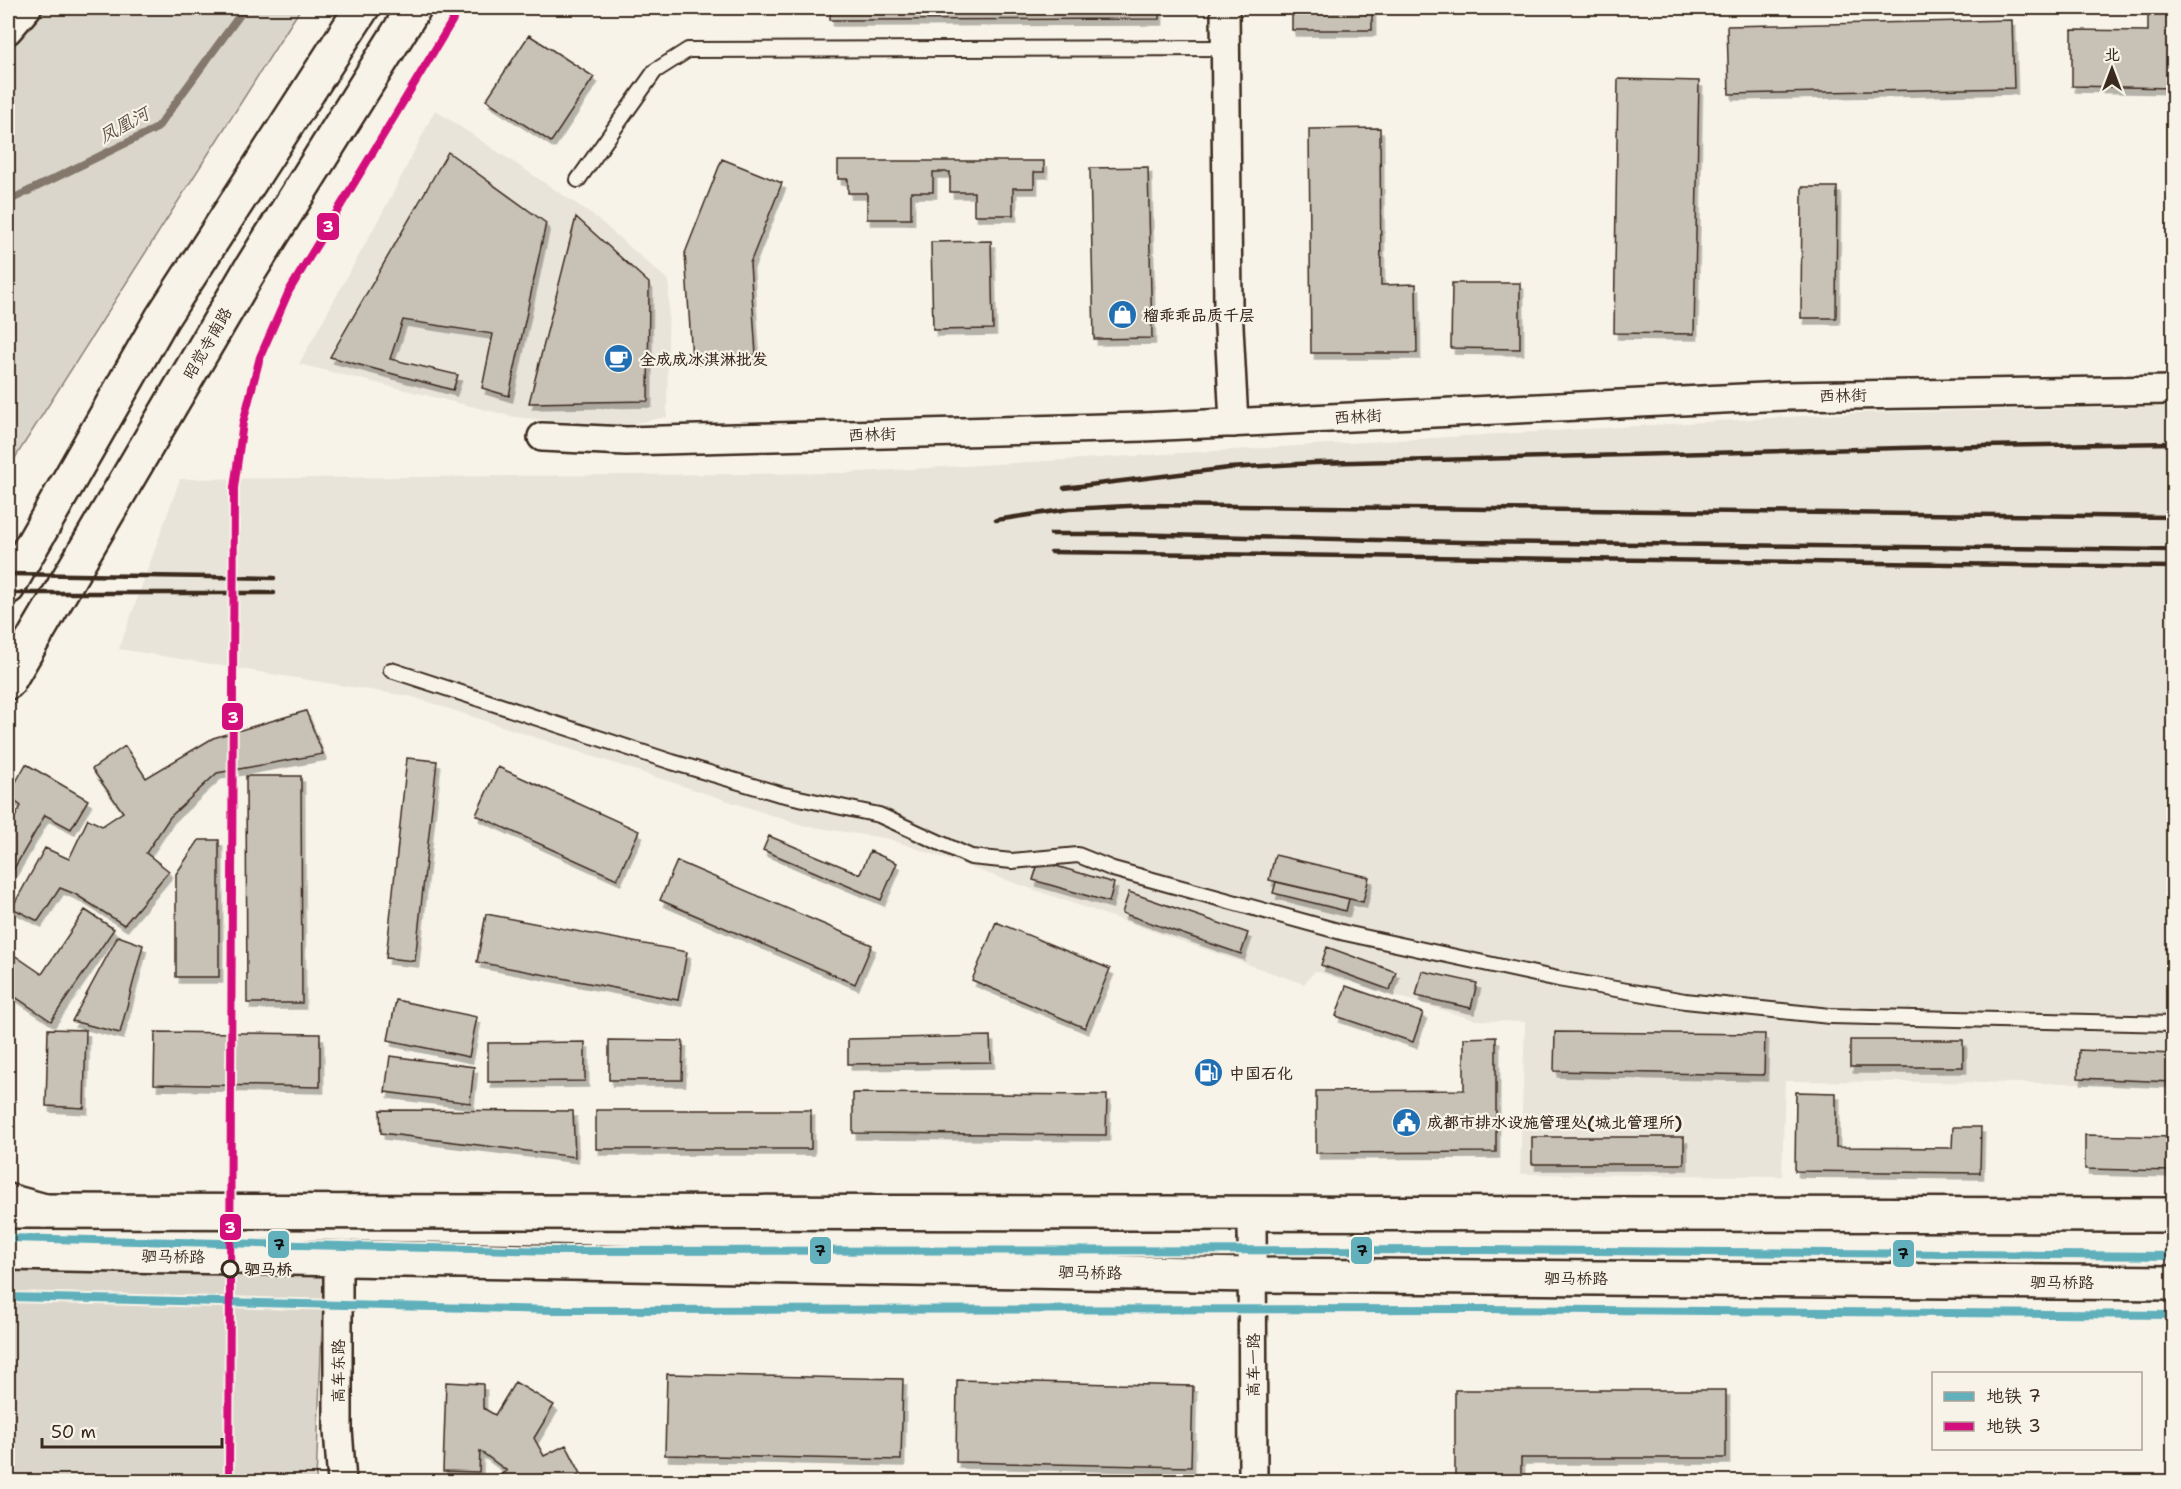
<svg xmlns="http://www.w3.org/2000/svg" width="2181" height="1489" font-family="'Shantell Sans','LXGW WenKai TC',sans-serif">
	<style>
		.built { fill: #e9e4d9 }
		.green { fill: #dbd6cb; stroke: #8b8074; stroke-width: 1.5 }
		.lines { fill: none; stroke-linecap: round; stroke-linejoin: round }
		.stream { stroke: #84786c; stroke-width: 8 }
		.building { fill: #c8c1b6; stroke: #3b2a1e; stroke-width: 1.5; filter: url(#shadow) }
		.service-casing { stroke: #3b2a1e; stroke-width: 18 }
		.minor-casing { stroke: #3b2a1e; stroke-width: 32 }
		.secondary-casing { stroke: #3b2a1e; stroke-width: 38 }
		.primary-casing { stroke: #3b2a1e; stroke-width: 38 }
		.service { stroke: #f7f3e8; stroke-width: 14 }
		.minor { stroke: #f7f3e8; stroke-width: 27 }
		.secondary { stroke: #f7f3e8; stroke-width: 33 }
		.primary { stroke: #f7f3e8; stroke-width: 33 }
		.rail { stroke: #3b2a1e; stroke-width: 4.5 }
		.metro-1-casing { stroke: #f7f3e8; stroke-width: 12 }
		.metro-2-casing { stroke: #f7f3e8; stroke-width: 12 }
		.metro-1 { stroke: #61b0bc; stroke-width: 8 }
		.metro-2 { stroke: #d40f7d; stroke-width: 8 }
		.stop-dot { fill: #f7f3e8; stroke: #3b2a1e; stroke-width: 3 }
		.labels { text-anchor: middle; stroke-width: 4.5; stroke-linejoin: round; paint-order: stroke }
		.poi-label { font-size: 16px; font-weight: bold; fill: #3b2a1e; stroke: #f7f3e8; text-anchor: start }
		.street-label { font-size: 16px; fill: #3b2a1e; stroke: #f7f3e8 }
		.stop-label { font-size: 16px; font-weight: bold; fill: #3b2a1e; stroke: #f7f3e8; text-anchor: start }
		.water-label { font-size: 18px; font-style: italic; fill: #5f5145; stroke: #f7f3e8 }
		.line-badge { stroke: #f7f3e8; stroke-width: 2 }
		.badge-label { font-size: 16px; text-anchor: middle; font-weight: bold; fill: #fff }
		.pale-badge-label { font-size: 16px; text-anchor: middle; font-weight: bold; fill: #111 }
	</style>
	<defs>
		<filter id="shadow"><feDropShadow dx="3.5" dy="6" stdDeviation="0" flood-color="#0004"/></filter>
	</defs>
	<rect width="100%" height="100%" fill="#f7f3e8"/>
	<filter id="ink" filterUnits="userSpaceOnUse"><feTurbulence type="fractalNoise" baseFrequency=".0167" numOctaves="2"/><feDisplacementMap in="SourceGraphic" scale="12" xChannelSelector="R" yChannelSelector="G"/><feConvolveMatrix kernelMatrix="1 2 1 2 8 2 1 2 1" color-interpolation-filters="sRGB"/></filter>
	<g filter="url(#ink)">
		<path class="built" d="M 435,110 L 593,215 L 669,281 L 667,417 L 615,427 L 515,417 L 299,364 L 392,195 Z
			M 2173,407 L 2173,1084 L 1785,1081 L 1782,1176 L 1520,1174 L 1525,1022 L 1475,1020 L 1315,971 L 1304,984 L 889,839 L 801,825 L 413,697 L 119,649 L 180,479 L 844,473 L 1853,413 Z"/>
		<path class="green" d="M 49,8 L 301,8 L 8,469 L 8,42 Z
			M 8,1269 L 324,1275 L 316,1481 L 8,1482 Z"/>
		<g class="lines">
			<path class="stream" d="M 8,201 L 157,128 L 245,8"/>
		</g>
		<path class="building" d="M 830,8 L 1159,8 L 1159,19 L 830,20 Z
			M 1292,8 L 1372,8 L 1372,30 L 1292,30 Z
			M 2148,8 L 2174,8 L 2174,88 L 2072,86 L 2072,30 L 2148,31 Z
			M 2012,20 L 2014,88 L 1729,94 L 1727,26 Z
			M 529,35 L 594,77 L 551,142 L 486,100 Z
			M 1618,79 L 1699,81 L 1694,334 L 1614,333 Z
			M 1380,128 L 1381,285 L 1416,284 L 1417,353 L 1311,353 L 1309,129 Z
			M 448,152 L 546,223 L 509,396 L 482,388 L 493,334 L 403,320 L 390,359 L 458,375 L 453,390 L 330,357 Z
			M 722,159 L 782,183 L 750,263 L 756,355 L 692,359 L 685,253 Z
			M 838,161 L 1044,161 L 1044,172 L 1034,172 L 1034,188 L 1013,188 L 1013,215 L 974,215 L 974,192 L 950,192 L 950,172 L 933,172 L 933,192 L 911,192 L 911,219 L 867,219 L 867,193 L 848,193 L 848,179 L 838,179 Z
			M 1148,167 L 1152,338 L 1094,339 L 1090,168 Z
			M 1802,187 L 1837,187 L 1836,318 L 1801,318 Z
			M 576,217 L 649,283 L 648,401 L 529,403 Z
			M 991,241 L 993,329 L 933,330 L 931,242 Z
			M 1452,283 L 1520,283 L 1520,349 L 1451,348 Z
			M 306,711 L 323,754 L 217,773 L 170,817 L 146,853 L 169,871 L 124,925 L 75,894 L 60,888 L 38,921 L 12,908 L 45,848 L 69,859 L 88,819 L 102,826 L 123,812 L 92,769 L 125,746 L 146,778 L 213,738 Z
			M 407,758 L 437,761 L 415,961 L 386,958 Z
			M 26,764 L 88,800 L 71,829 L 45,815 L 8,879 L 8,830 L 21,806 L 8,796 Z
			M 498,767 L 639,831 L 617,879 L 476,815 Z
			M 246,776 L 301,776 L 302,1003 L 247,1003 Z
			M 769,836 L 860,874 L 870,851 L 897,863 L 881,900 L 763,850 Z
			M 199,840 L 219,840 L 219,977 L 176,977 L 176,874 Z
			M 1275,855 L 1369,877 L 1363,902 L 1269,880 Z
			M 677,861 L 872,945 L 855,984 L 660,900 Z
			M 1039,861 L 1114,883 L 1109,902 L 1033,880 Z
			M 1276,882 L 1349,899 L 1346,911 L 1273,893 Z
			M 1129,892 L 1248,933 L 1241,954 L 1122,913 Z
			M 85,910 L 114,929 L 51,1021 L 8,992 L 8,951 L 42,974 Z
			M 486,914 L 687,952 L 678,1000 L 477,962 Z
			M 996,922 L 1110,969 L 1085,1028 L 972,980 Z
			M 118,936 L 143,945 L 120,1033 L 72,1021 Z
			M 1327,947 L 1396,972 L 1390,990 L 1321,965 Z
			M 1422,971 L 1477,983 L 1471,1008 L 1416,996 Z
			M 1346,986 L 1423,1013 L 1413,1042 L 1336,1016 Z
			M 396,1000 L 477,1017 L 469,1057 L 388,1040 Z
			M 48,1029 L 86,1030 L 84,1108 L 46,1106 Z
			M 155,1032 L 320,1034 L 320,1087 L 154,1084 Z
			M 1555,1032 L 1765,1034 L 1764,1075 L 1554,1071 Z
			M 990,1036 L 991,1062 L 848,1064 L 848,1039 Z
			M 1496,1037 L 1496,1152 L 1316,1153 L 1316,1091 L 1464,1090 L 1464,1038 Z
			M 609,1040 L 683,1041 L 682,1080 L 609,1080 Z
			M 1850,1040 L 1963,1040 L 1963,1067 L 1850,1067 Z
			M 585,1042 L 585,1081 L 488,1082 L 488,1043 Z
			M 2079,1050 L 2174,1054 L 2174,1082 L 2078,1078 Z
			M 390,1056 L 474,1067 L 470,1103 L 385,1092 Z
			M 1796,1092 L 1836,1093 L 1836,1147 L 1952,1148 L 1953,1127 L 1981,1127 L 1980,1173 L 1795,1171 Z
			M 853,1093 L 1107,1095 L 1106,1135 L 853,1133 Z
			M 380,1110 L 573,1111 L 575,1157 L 381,1133 Z
			M 596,1110 L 811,1110 L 811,1149 L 596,1149 Z
			M 2085,1135 L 2174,1137 L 2174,1171 L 2085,1169 Z
			M 1532,1137 L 1684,1137 L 1684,1164 L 1532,1164 Z
			M 667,1374 L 903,1379 L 901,1460 L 665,1455 Z
			M 957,1380 L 1193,1386 L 1191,1467 L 956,1462 Z
			M 446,1382 L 483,1384 L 483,1408 L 495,1415 L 515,1382 L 554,1405 L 534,1438 L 544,1456 L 566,1445 L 581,1474 L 567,1482 L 497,1482 L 495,1477 L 507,1471 L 480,1451 L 479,1472 L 443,1471 Z
			M 1455,1390 L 1726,1390 L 1726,1458 L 1521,1458 L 1521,1482 L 1455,1482 Z"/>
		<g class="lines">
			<defs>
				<path id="service" d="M 578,180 L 655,71 L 688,50 L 1225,48
					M 391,670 L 672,762 L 780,794 L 879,815 L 971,857 L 1012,861 L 1078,855 L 1113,869 L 1345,933 L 1558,979 L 1685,1001 L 1830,1016 L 2174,1024"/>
				<path id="minor" d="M 1225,8 L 1228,307 L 1234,423
					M 8,30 L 27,8
					M 542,437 L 626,441 L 1143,427 L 1784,396 L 2174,390
					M 1252,1212 L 1253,1482
					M 338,1259 L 338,1430 L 342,1482"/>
				<path id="secondary" d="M 15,1211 L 2174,1215
					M 8,1253 L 1252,1275 L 2174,1283"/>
				<path id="primary" d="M 8,587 L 162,318 L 362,8
					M 8,682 L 247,275 L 414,8
					M 8,1201 L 45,1211"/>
			</defs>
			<use href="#service" class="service-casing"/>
			<use href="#minor" class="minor-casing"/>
			<use href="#secondary" class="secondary-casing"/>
			<use href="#primary" class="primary-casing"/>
			<use href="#service" class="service"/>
			<use href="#minor" class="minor"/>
			<use href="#secondary" class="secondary"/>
			<use href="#primary" class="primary"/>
			<path class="rail" d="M 1064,488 L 1229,468 L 1314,463 L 1981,446 L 2174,443
				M 996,520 L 1069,509 L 1147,505 L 2174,517
				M 1051,534 L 1124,534 L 1462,542 L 2174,550
				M 1051,552 L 2174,567
				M 8,574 L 274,578
				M 8,593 L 274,593"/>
			<defs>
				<path id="metro-1" d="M 8,1238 L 556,1251 L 1486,1250 L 2174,1256
					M 8,1297 L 555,1310 L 1485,1309 L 2174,1315"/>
				<path id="metro-2" d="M 229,1482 L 234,488 L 243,423 L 260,357 L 289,291 L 460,8"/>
			</defs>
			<use href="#metro-1" class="metro-1-casing"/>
			<use href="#metro-2" class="metro-2-casing"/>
			<use href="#metro-1" class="metro-1"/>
			<use href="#metro-2" class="metro-2"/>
		</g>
	</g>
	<defs>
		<symbol id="shop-disc" viewBox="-11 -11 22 22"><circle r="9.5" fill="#1f6fb2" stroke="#f7f3e8"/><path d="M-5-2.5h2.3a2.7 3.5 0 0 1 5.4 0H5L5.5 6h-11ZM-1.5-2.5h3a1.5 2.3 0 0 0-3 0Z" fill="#fff"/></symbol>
		<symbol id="cafe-disc" viewBox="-11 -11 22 22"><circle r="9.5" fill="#1f6fb2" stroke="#f7f3e8"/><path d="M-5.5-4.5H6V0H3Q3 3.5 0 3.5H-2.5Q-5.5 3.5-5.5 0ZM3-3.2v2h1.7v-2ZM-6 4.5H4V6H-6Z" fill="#fff"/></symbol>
		<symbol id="fuel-disc" viewBox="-11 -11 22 22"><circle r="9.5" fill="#1f6fb2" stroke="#f7f3e8"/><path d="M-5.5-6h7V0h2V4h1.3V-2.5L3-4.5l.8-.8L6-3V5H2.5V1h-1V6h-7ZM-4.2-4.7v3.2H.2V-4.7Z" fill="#fff"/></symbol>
		<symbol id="civic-disc" viewBox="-11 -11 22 22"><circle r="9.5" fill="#1f6fb2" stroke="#f7f3e8"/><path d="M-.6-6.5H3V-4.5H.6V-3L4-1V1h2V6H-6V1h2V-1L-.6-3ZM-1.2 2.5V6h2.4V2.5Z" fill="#fff"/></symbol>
	</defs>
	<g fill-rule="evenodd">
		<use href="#shop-disc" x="1106" y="298" width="33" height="33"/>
		<use href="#cafe-disc" x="602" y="342" width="33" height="33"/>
		<use href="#fuel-disc" x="1192" y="1056" width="33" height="33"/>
		<use href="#civic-disc" x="1390" y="1106" width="33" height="33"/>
	</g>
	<circle class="stop-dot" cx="230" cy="1269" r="8"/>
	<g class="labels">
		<g class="poi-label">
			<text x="1143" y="321">榴乖乖品质千层</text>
			<text x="640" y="365">全成成冰淇淋批发</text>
			<text x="1229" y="1079">中国石化</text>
			<text x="1427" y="1128">成都市排水设施管理处(城北管理所)</text>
		</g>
		<g class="street-label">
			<text transform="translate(207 343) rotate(-60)" y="6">昭觉寺南路</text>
			<text transform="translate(1843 395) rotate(-1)" y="6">西林街</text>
			<text transform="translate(1358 416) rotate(-3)" y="6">西林街</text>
			<text transform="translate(872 434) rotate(-2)" y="6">西林街</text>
			<text transform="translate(173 1256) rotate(1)" y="6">驷马桥路</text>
			<text transform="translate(1090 1272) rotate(1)" y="6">驷马桥路</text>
			<text x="1576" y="1284">驷马桥路</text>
			<text x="2062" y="1288">驷马桥路</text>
			<text transform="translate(1253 1365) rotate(-90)" y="6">高车一路</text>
			<text transform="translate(338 1371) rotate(-90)" y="6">高车东路</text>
		</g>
		<g class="stop-label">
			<text x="244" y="1275">驷马桥</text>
		</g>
		<g class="water-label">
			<text transform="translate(124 125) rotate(-29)" y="6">凤凰河</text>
		</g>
	</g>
	<g class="line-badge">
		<rect x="316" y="212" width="24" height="29" rx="6" fill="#d40f7d"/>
		<rect x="221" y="702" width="23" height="29" rx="6" fill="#d40f7d"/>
		<rect x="219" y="1213" width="23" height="28" rx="6" fill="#d40f7d"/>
		<rect x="267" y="1230" width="23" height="29" rx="6" fill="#61b0bc"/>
		<rect x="1350" y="1236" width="23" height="29" rx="6" fill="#61b0bc"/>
		<rect x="809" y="1236" width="23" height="29" rx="6" fill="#61b0bc"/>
		<rect x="1892" y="1239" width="23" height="29" rx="6" fill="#61b0bc"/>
	</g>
	<g class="badge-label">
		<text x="328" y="232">3</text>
		<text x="233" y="723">3</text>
		<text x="230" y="1233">3</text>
	</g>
	<g class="pale-badge-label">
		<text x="279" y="1250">7</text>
		<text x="1362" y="1256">7</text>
		<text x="820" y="1256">7</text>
		<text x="1903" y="1259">7</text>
	</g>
	<rect width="2181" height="1489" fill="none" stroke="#f7f3e8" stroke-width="30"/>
	<rect x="15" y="15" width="2151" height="1459" fill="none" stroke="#3b2a1e" stroke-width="2" filter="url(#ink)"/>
	<rect x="1932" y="1372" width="210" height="78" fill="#f7f3e8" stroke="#aca397" stroke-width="1.5"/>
	<rect x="1944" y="1392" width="30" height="9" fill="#61b0bc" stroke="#aca397" stroke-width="1.5"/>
	<text x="1986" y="1402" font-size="18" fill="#3b2a1e">地铁 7</text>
	<rect x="1944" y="1422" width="30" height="9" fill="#d40f7d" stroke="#aca397" stroke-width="1.5"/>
	<text x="1986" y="1432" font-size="18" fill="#3b2a1e">地铁 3</text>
	<g transform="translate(2112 69)" stroke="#f7f3e8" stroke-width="4.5" paint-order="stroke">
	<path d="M0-4.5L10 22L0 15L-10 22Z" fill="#3b2a1e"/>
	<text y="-9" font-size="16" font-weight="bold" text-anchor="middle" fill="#3b2a1e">北</text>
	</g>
	<path d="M42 1438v9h180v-9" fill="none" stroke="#3b2a1e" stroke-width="3"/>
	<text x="51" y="1438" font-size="18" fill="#3b2a1e" stroke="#f7f3e8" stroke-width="4.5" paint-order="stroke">50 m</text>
</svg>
